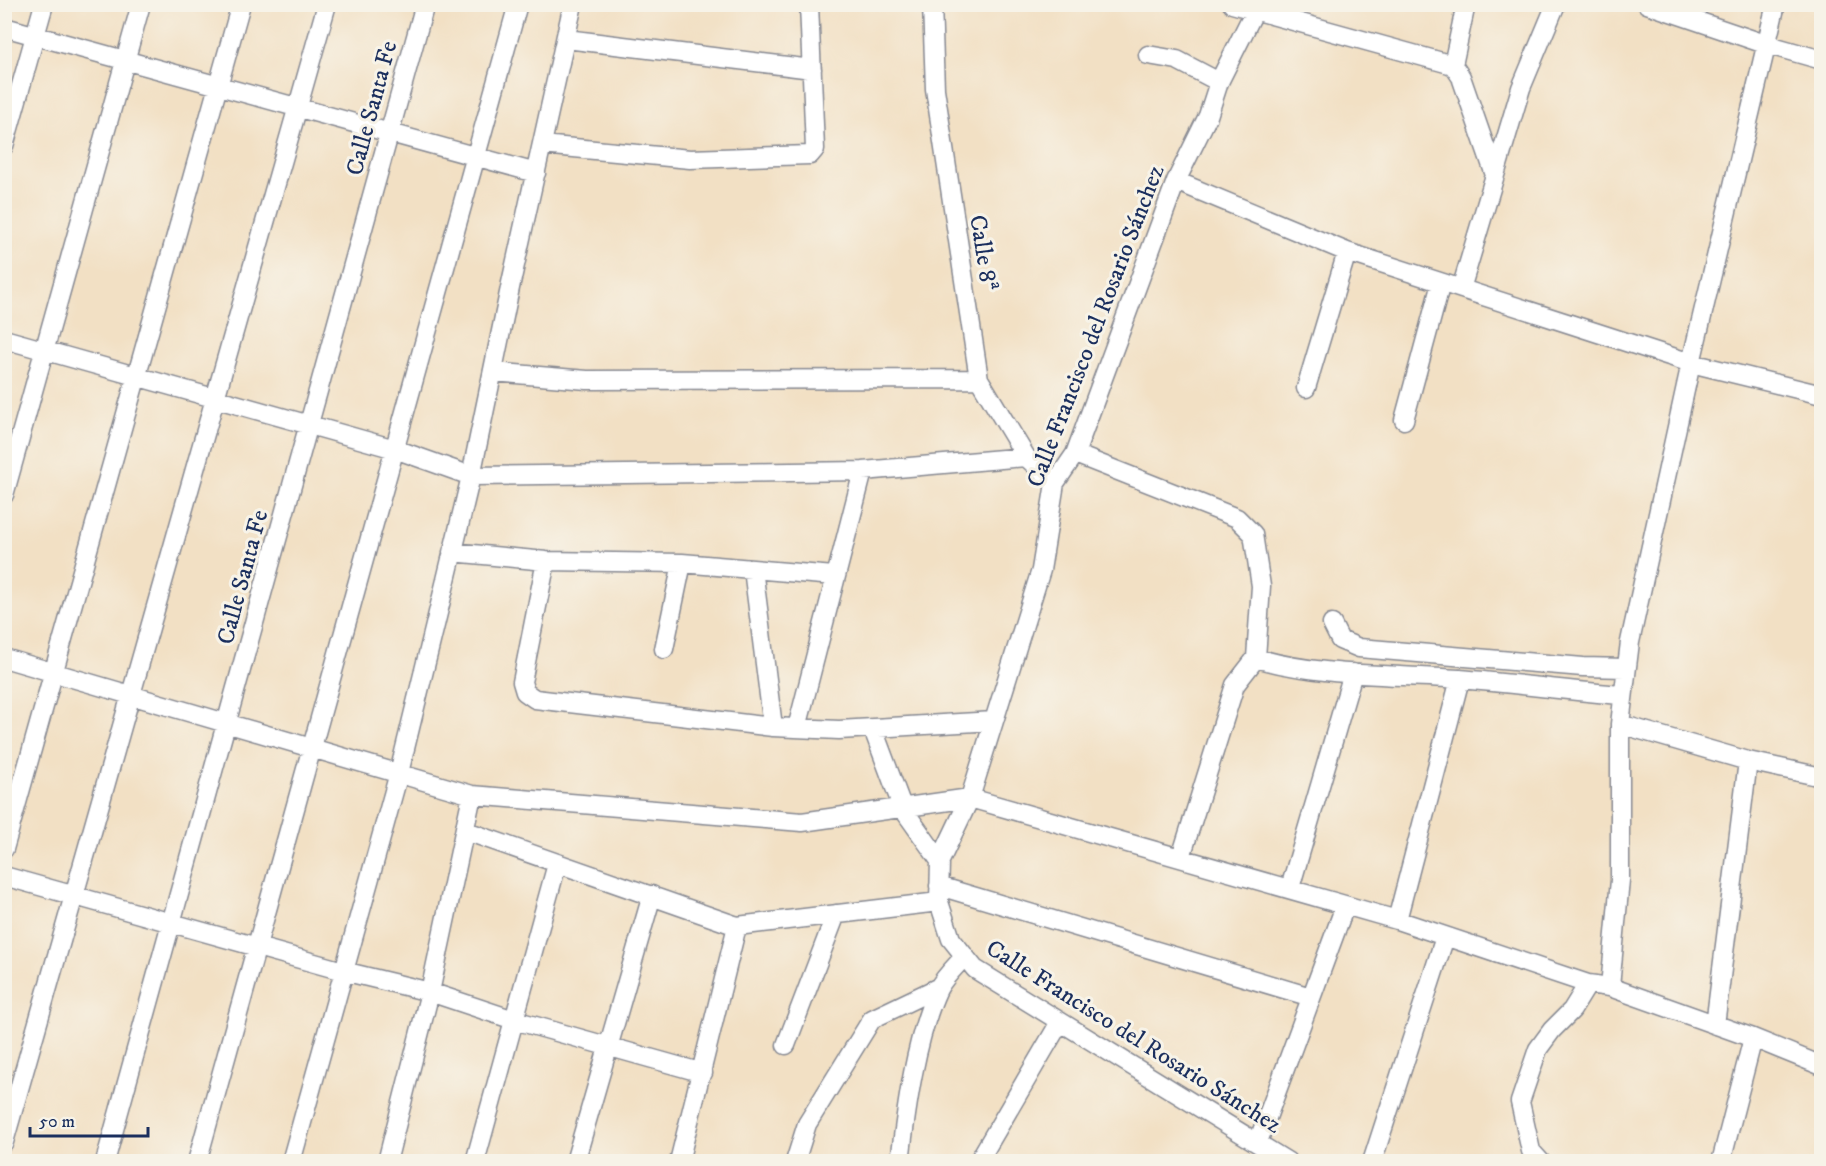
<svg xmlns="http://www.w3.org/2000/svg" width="1826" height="1166" font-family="'IM FELL DW Pica',serif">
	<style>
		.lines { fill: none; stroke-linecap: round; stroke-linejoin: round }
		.minor-casing { stroke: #868891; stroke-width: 21 }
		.minor { stroke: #fff; stroke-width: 18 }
		.labels { text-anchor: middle; stroke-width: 6; stroke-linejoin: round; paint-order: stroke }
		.street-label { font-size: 24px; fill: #1b2f5e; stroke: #f7f3e8 }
	</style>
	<rect width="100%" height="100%" fill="#f7f3e8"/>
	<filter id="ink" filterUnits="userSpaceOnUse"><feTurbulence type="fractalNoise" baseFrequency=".0167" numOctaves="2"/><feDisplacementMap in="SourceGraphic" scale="12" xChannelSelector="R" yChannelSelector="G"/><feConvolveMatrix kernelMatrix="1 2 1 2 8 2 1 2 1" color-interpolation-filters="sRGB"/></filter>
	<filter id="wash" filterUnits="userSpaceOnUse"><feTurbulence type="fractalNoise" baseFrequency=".008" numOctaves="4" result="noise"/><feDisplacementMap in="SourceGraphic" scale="24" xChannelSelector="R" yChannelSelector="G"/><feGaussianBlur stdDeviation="1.35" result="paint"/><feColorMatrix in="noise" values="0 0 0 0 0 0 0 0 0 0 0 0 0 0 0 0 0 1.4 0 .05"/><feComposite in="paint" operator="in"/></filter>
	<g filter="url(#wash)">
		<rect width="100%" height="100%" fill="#f2e0c4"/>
	</g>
	<g filter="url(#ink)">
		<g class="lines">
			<defs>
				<path id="minor" d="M 932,4 L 935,89 L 979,379 L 1026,457 L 1055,483
					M 1232,4 L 1453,65 L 1461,77 L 1495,175
					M 1258,4 L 1219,82 L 1208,116 L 1176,181 L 1075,454 L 1055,483 L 1041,570 L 970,798 L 940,861 L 939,902 L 951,939 L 975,969 L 1288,1162
					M 1647,4 L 1765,44 L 1822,60
					M 4,27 L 536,173
					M 566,39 L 812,69
					M 1148,55 L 1177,60 L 1219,82
					M 1453,65 L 1466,4
					M 542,145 L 690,159 L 810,155 L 815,149 L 809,4
					M 4,146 L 44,4
					M 1176,181 L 1347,252 L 1691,363 L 1822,395
					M 1461,289 L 1521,88 L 1556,4
					M 4,339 L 395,449 L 471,476 L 863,471 L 1026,457
					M 493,372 L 587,380 L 979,379
					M 1306,388 L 1347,252
					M 1404,420 L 1441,283
					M 1075,454 L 1237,518 L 1253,534 L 1261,586 L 1256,658 C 1321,677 1392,674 1459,679 C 1513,683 1568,691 1622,695
					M 4,495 L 141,4
					M 452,552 L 546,561 L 682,563 L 834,576
					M 546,561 L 522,682 L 525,692 L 535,699 L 773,727 L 839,730 L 994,721
					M 753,569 L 773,727
					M 1332,624 L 1340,640 L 1359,648 L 1583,667 L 1626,668
					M 664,649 L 682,563
					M 4,658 L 472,795 L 430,992 L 387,1162
					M 1620,724 L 1748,761 L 1822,777
					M 797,728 L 863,471
					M 873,729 L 903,809 L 940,861
					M 472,795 L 802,822 L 970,798 L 1397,920 L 1588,984 L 1610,987 L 1753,1038 L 1822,1066
					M 466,831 L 737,926 L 939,902
					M 4,849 L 241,4
					M 1181,857 L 1235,685 L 1256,658
					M 4,876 L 343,971 L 430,992 L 514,1020 L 703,1073
					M 939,886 L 1311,997
					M 1290,888 L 1353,673
					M 1397,920 L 1460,679
					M 1610,987 L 1620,880 L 1620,724 L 1630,642 L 1691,363 L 1776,4
					M 1715,1025 L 1748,761
					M 786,1045 L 836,914
					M 4,1142 L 327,4
					M 1258,1142 L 1345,906
					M 105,1162 L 425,4
					M 197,1162 L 518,4
					M 291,1162 L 399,773 L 446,580 L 471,476 L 511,283 L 573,4
					M 475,1162 L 557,864
					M 575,1162 L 652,895
					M 679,1162 L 737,926
					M 795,1162 L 807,1124 L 872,1019 L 939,987
					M 900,1162 C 906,1109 916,1036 938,989 C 944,977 956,966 965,956
					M 978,1162 L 1060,1022
					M 1372,1162 L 1445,937
					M 1541,1162 L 1531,1151 L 1520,1102 L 1538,1049 L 1552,1030 L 1572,1010 L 1588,984
					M 1721,1162 L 1753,1038"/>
			</defs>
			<use href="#minor" class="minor-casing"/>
			<use href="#minor" class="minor"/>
		</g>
	</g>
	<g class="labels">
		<g class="street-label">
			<text transform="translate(371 108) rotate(-75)" y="8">Calle Santa Fe</text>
			<text transform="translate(984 253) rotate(81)" y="8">Calle 8ª</text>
			<text transform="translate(1095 326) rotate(-69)" y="8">Calle Francisco del Rosario Sánchez</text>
			<text transform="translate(242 577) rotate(-75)" y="8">Calle Santa Fe</text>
			<text transform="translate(1134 1036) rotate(32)" y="8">Calle Francisco del Rosario Sánchez</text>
		</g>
	</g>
	<rect width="1826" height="1166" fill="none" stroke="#f7f3e8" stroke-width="24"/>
	<path d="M30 1127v9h118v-9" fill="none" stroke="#1b2f5e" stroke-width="3"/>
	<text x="39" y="1127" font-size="18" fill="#1b2f5e" stroke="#f7f3e8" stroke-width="4.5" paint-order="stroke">50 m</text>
</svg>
